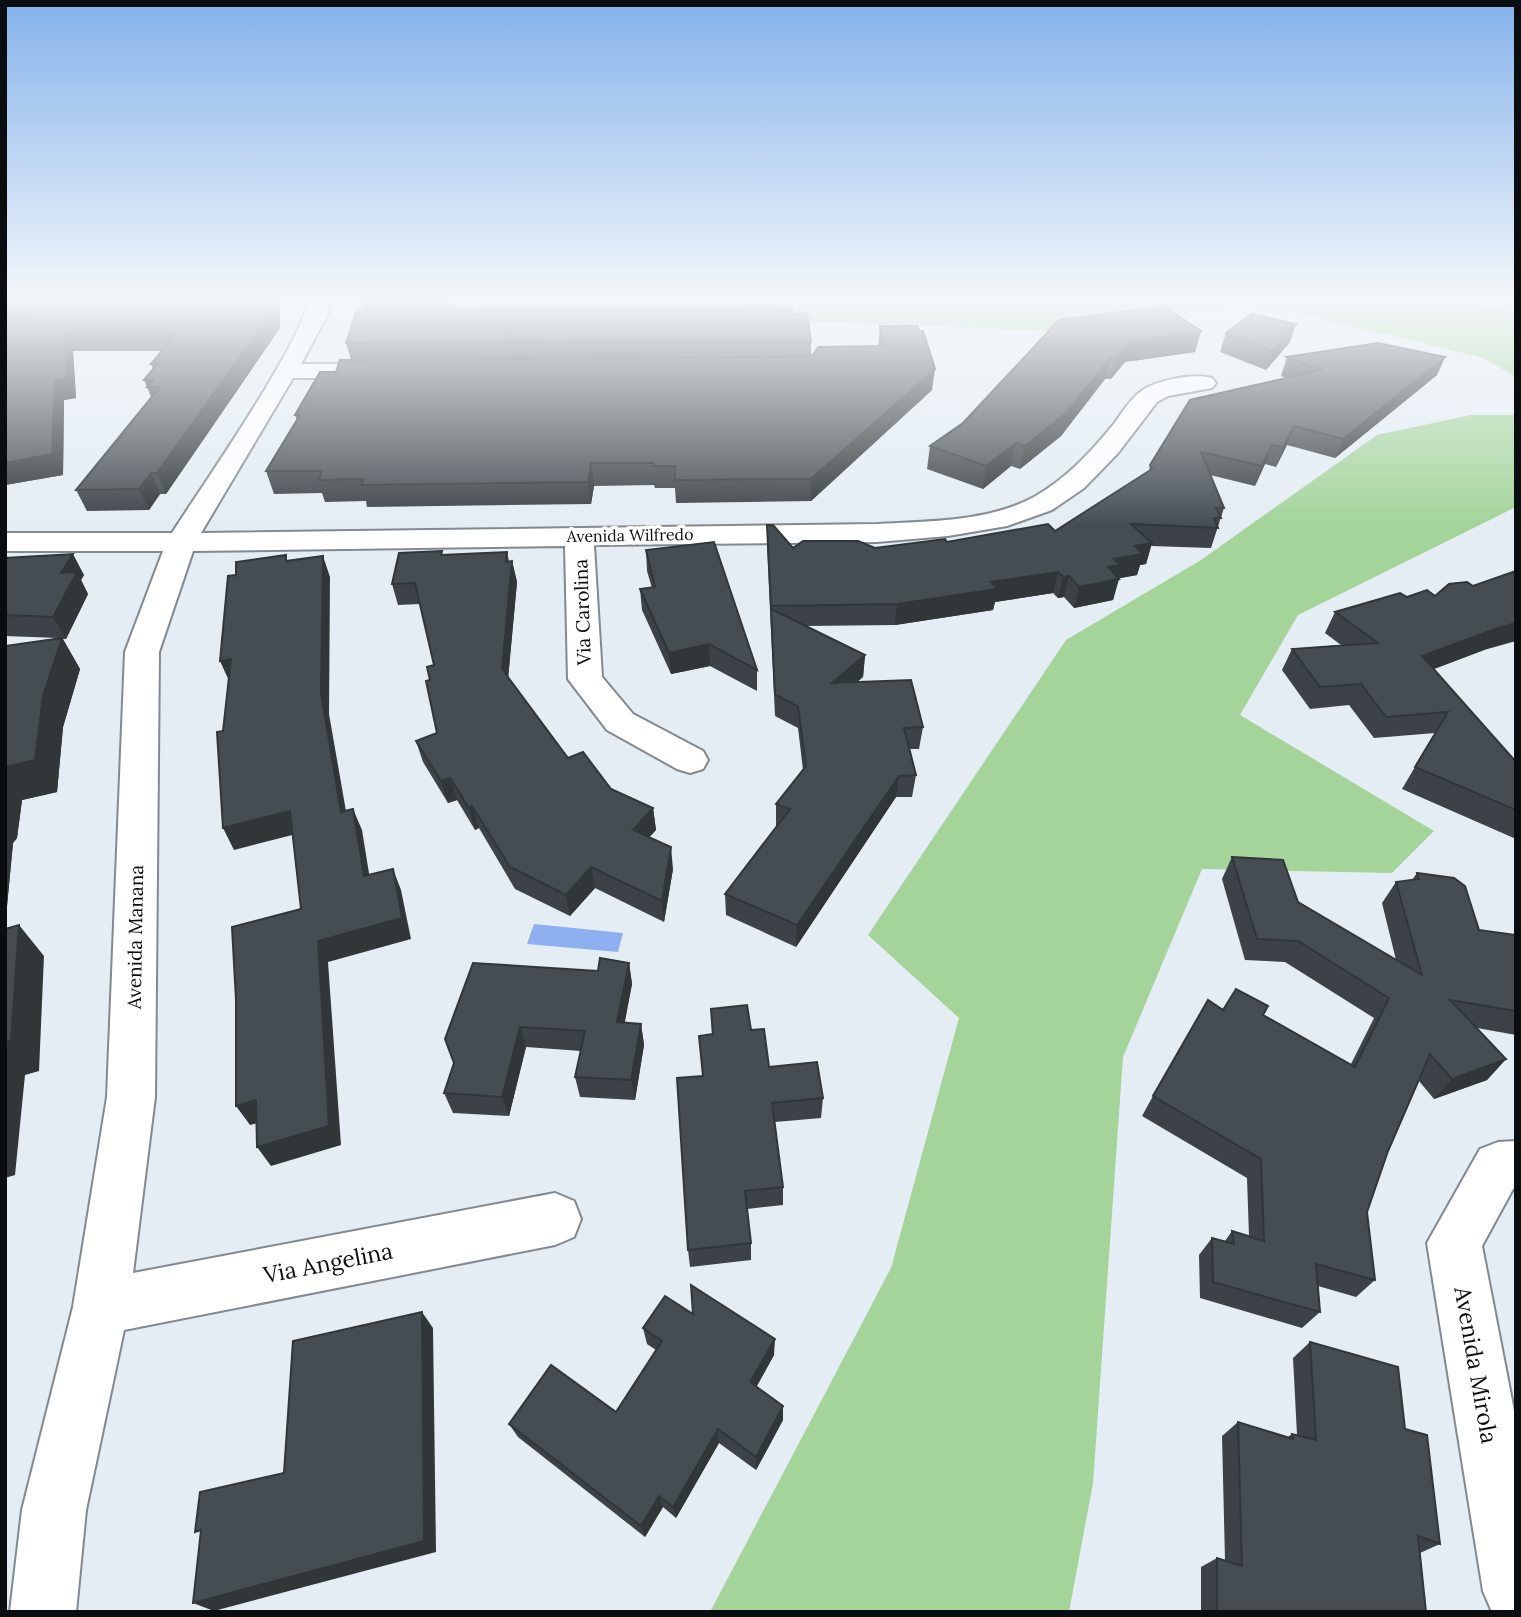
<svg xmlns="http://www.w3.org/2000/svg" width="1521" height="1617" font-family="Lora,serif">
	<style>
		.green { fill: #a4d49a }
		.water { fill: #8eb0f0 }
		.lines { fill: none; stroke-linecap: round; stroke-linejoin: round }
		.street-casing { stroke: #82898f; stroke-width: 4 }
		.path { stroke: #8d9398; stroke-width: 2.5; stroke-dasharray: 1 3.5; stroke-linecap: butt }
		.street { fill: #fff; fill-rule: evenodd }
		.wall { fill: #3c4247 }
		.shaded-wall { fill: #313639 }
		.building { fill: #464d52; stroke: #313639; stroke-width: 2 }
		.labels { text-anchor: middle; stroke-width: 7; stroke-linejoin: round; paint-order: stroke }
		.far-street-label { font-size: 16px; fill: #0b0e10; stroke: #fff }
		.street-label { font-size: 19px; fill: #0b0e10; stroke: #fff }
		.near-street-label { font-size: 23px; fill: #0b0e10; stroke: #fff }
	</style>
	<rect width="100%" height="100%" fill="#e4edf3"/>
	<path class="green" d="M 467,299 L 1503,299 L 1516,308 L 1516,377 L 1483,358 L 1294,312 L 1237,306 L 1047,331 L 839,322 L 554,323 L 470,305 Z
		M 1471,415 L 1516,415 L 1516,507 L 1298,615 L 1240,715 L 1434,831 L 1392,873 L 1202,869 L 1123,1057 L 1093,1483 L 1069,1612 L 710,1612 L 891,1268 L 959,1018 L 868,935 L 1066,640 L 1201,560 L 1377,435 Z"/>
	<path class="water" d="M 534,924 L 623,933 L 618,952 L 527,944 Z"/>
	<g class="lines">
		<defs>
			<path id="street" d="M 308,299 L 328,299 L 329,312 L 301,364 L 389,364 L 397,366 L 401,371 L 397,376 L 389,378 L 293,378 L 201,533 L 877,524 C 929,521 988,522 1034,497 C 1066,479 1090,453 1113,425 C 1121,415 1129,400 1140,392 C 1155,380 1194,373 1212,378 L 1216,383 L 1212,388 L 1168,396 L 1157,402 L 1118,453 L 1084,488 L 1052,510 L 1007,526 L 948,536 L 877,542 L 594,545 L 602,677 L 633,714 L 703,751 L 708,760 L 703,769 L 690,773 L 677,769 L 607,730 L 568,679 L 565,546 L 193,551 L 159,652 L 155,1097 L 133,1273 L 555,1193 L 574,1201 L 581,1219 L 574,1237 L 555,1245 L 124,1330 L 86,1510 L 76,1612 L 10,1612 L 22,1510 L 73,1307 L 107,1097 L 125,652 L 163,551 L 5,551 L 5,533 L 172,533 C 198,492 307,336 308,299 Z
				M 1516,1141 L 1516,1189 L 1513,1189 L 1482,1246 L 1516,1421 L 1516,1612 L 1492,1612 L 1483,1591 L 1427,1243 L 1480,1149 L 1498,1142 Z"/>
		</defs>
		<use href="#street" class="street-casing"/>
		<path class="path" d="M 1435,299 L 1516,315"/>
		<use href="#street" class="street"/>
	</g>
	<path class="wall" d="M 5,299 L 279,299 L 280,328 L 166,494 L 160,494 L 149,510 L 87,511 L 76,490 L 151,397 L 144,380 L 153,369 L 151,364 L 162,351 L 73,351 L 76,398 L 64,400 L 63,475 L 5,485 Z
		M 454,308 L 792,314 L 811,342 L 811,355 L 878,346 L 880,326 L 932,390 L 811,501 L 676,503 L 675,488 L 655,488 L 654,485 L 594,486 L 591,504 L 367,507 L 366,501 L 325,502 L 322,493 L 274,494 L 266,471 L 297,420 L 295,415 L 336,372 L 351,360 L 346,343 L 364,309 Z
		M 1059,320 L 1201,331 L 1195,352 L 1125,362 L 1111,379 L 1105,379 L 1061,436 L 1020,469 L 1011,466 L 983,489 L 927,469 L 930,446 L 963,423 Z
		M 1226,333 L 1290,342 L 1266,370 L 1220,352 Z
		M 1287,357 L 1445,357 L 1437,375 L 1335,458 L 1287,445 L 1276,467 L 1265,464 L 1255,486 L 1210,475 L 1224,508 L 1211,548 L 1151,546 L 1146,564 L 1140,565 L 1137,575 L 1119,578 L 1113,600 L 1074,608 L 1064,597 L 1058,598 L 1053,593 L 995,602 L 993,610 L 895,625 L 807,626 L 865,655 L 863,677 L 857,682 L 923,727 L 919,749 L 909,749 L 916,775 L 912,797 L 896,797 L 796,947 L 726,915 L 725,894 L 777,826 L 776,826 L 776,804 L 803,770 L 798,728 L 775,716 L 767,546 L 767,525 L 793,548 L 875,548 L 1055,531 L 1149,471 L 1150,465 L 1286,378 L 1281,376 Z
		M 646,550 L 757,670 L 757,691 L 710,666 L 671,674 L 642,610 L 640,589 L 652,588 L 647,571 Z
		M 507,552 L 509,561 L 512,561 L 517,582 L 508,677 L 568,758 L 611,789 L 653,808 L 656,830 L 649,837 L 673,869 L 664,922 L 595,888 L 570,916 L 515,889 L 479,828 L 475,830 L 457,800 L 448,803 L 423,762 L 416,741 L 437,733 L 430,680 L 434,665 L 420,604 L 398,605 L 392,584 L 443,555 Z
		M 5,558 L 84,575 L 81,580 L 88,594 L 66,639 L 63,639 L 80,669 L 63,727 L 57,792 L 22,800 L 17,838 L 13,843 L 5,927 L 5,646 L 58,638 L 5,636 Z
		M 1335,612 L 1484,650 L 1434,669 L 1516,762 L 1516,839 L 1402,789 L 1435,733 L 1374,738 L 1349,705 L 1310,709 L 1282,670 L 1292,649 L 1341,645 L 1325,633 Z
		M 1232,857 L 1298,902 L 1396,960 L 1382,903 L 1396,882 L 1412,880 L 1417,873 L 1479,930 L 1516,935 L 1516,1035 L 1477,1028 L 1506,1059 L 1487,1080 L 1434,1099 L 1419,1081 L 1388,1151 L 1367,1212 L 1375,1280 L 1356,1297 L 1318,1286 L 1320,1312 L 1302,1328 L 1200,1298 L 1199,1255 L 1212,1238 L 1225,1241 L 1232,1231 L 1249,1236 L 1247,1178 L 1142,1116 L 1153,1096 L 1223,1010 L 1263,1015 L 1351,1064 L 1374,1018 L 1285,962 L 1245,960 L 1222,879 Z
		M 629,963 L 632,984 L 624,1023 L 641,1024 L 644,1045 L 635,1100 L 580,1097 L 575,1077 L 581,1051 L 526,1047 L 509,1116 L 453,1113 L 444,1093 L 454,1063 L 598,971 Z
		M 711,1009 L 751,1030 L 769,1067 L 823,1098 L 821,1118 L 775,1122 L 783,1187 L 783,1205 L 747,1209 L 751,1243 L 751,1260 L 690,1267 L 688,1250 L 703,1076 L 712,1035 Z
		M 693,1314 L 774,1355 L 756,1387 L 783,1406 L 783,1420 L 756,1470 L 719,1443 L 676,1518 L 663,1507 L 645,1537 L 518,1437 L 509,1424 L 616,1412 L 656,1350 L 647,1344 L 643,1328 Z
		M 1310,1342 L 1405,1429 L 1440,1544 L 1420,1553 L 1426,1612 L 1201,1612 L 1201,1567 L 1217,1558 L 1225,1560 L 1222,1436 L 1238,1422 L 1288,1437 L 1292,1434 L 1297,1435 L 1293,1358 Z"/>
	<path class="shaded-wall" d="M 18,299 L 29,299 L 35,313 L 5,327 L 5,305 Z
		M 274,299 L 279,299 L 280,328 L 166,494 L 157,473 Z
		M 1296,324 L 1290,342 L 1266,370 L 1272,351 Z
		M 1201,331 L 1195,352 L 1125,362 L 1111,379 L 1116,358 L 1130,341 Z
		M 65,333 L 73,351 L 76,398 L 64,400 L 63,475 L 5,485 L 5,463 L 55,380 Z
		M 1445,357 L 1437,375 L 1335,458 L 1343,439 Z
		M 1110,358 L 1105,379 L 1061,436 L 1020,469 L 1025,446 Z
		M 935,369 L 932,390 L 811,501 L 811,479 Z
		M 1294,426 L 1287,445 L 1276,467 L 1283,447 Z
		M 1016,443 L 1011,466 L 983,489 L 986,466 Z
		M 1272,445 L 1265,464 L 1255,486 L 1262,466 Z
		M 591,463 L 594,486 L 591,504 L 588,482 Z
		M 151,473 L 160,494 L 149,510 L 139,489 Z
		M 1152,543 L 1146,564 L 1140,565 L 1137,575 L 1116,579 L 1119,579 L 1113,600 L 1074,608 L 1079,587 L 1108,567 L 1114,559 L 1135,546 Z
		M 73,554 L 84,575 L 81,580 L 88,594 L 66,639 L 53,617 L 61,573 Z
		M 323,556 L 330,577 L 329,714 L 350,834 L 341,812 L 321,693 Z
		M 512,561 L 517,582 L 507,691 L 502,669 Z
		M 1058,572 L 1053,593 L 995,602 L 993,610 L 895,625 L 897,604 L 991,582 Z
		M 1069,576 L 1064,597 L 1058,598 L 1063,577 Z
		M 1516,623 L 1516,641 L 1484,650 L 1410,678 L 1422,656 L 1498,628 Z
		M 62,638 L 80,669 L 63,727 L 57,792 L 22,800 L 17,838 L 13,843 L 5,927 L 5,767 L 43,696 Z
		M 709,644 L 710,666 L 671,674 L 669,653 Z
		M 865,655 L 863,677 L 830,704 L 832,683 Z
		M 231,659 L 230,683 L 220,661 Z
		M 899,776 L 896,797 L 796,947 L 797,925 Z
		M 450,778 L 457,800 L 448,803 L 441,781 Z
		M 472,806 L 479,828 L 475,830 L 469,808 Z
		M 653,808 L 656,830 L 636,852 L 633,830 Z
		M 353,809 L 362,830 L 373,898 L 364,876 Z
		M 290,811 L 300,833 L 234,850 L 223,828 Z
		M 671,847 L 673,869 L 664,922 L 662,901 Z
		M 591,867 L 595,888 L 570,916 L 566,895 Z
		M 393,869 L 401,890 L 411,939 L 328,962 L 341,1145 L 271,1166 L 257,1147 L 318,941 Z
		M 19,925 L 44,956 L 39,1071 L 25,1075 L 15,1175 L 5,1178 L 5,1043 Z
		M 629,963 L 632,984 L 621,1043 L 617,1022 Z
		M 641,1024 L 644,1045 L 635,1100 L 631,1080 Z
		M 520,1027 L 526,1047 L 509,1116 L 502,1097 Z
		M 1506,1059 L 1487,1080 L 1434,1099 L 1452,1079 Z
		M 256,1100 L 270,1120 L 250,1125 L 236,1106 Z
		M 422,1312 L 433,1328 L 436,1552 L 214,1611 L 193,1603 Z
		M 775,1339 L 774,1355 L 751,1397 L 750,1382 Z
		M 783,1406 L 783,1420 L 756,1470 L 756,1457 Z
		M 718,1429 L 719,1443 L 676,1518 L 673,1507 Z
		M 659,1496 L 663,1507 L 645,1537 L 641,1526 Z"/>
	<path class="building" d="M 5,299 L 18,299 L 5,305 Z
		M 37,299 L 274,299 L 274,309 L 157,473 L 151,473 L 139,489 L 76,490 L 160,387 L 147,387 L 153,380 L 144,380 L 158,363 L 151,364 L 177,333 L 65,333 L 67,378 L 55,380 L 52,454 L 5,463 L 5,325 L 35,311 L 40,302 Z
		M 363,299 L 450,299 L 454,308 L 774,306 L 792,308 L 792,314 L 807,313 L 811,342 L 346,343 L 357,309 L 364,309 Z
		M 1164,306 L 1201,331 L 1130,341 L 1116,358 L 1110,358 L 1066,413 L 1025,446 L 1016,443 L 986,466 L 930,446 L 963,423 L 1059,320 Z
		M 1252,314 L 1296,324 L 1272,351 L 1226,333 Z
		M 880,326 L 917,326 L 919,331 L 923,331 L 935,369 L 811,479 L 675,480 L 675,466 L 653,466 L 653,463 L 591,463 L 588,482 L 361,485 L 363,479 L 318,480 L 322,471 L 266,471 L 300,415 L 295,415 L 320,372 L 336,372 L 340,360 L 804,357 L 814,354 L 818,347 L 884,346 Z
		M 1378,343 L 1445,357 L 1343,439 L 1294,426 L 1283,447 L 1272,445 L 1262,466 L 1201,452 L 1224,508 L 1216,508 L 1221,518 L 1214,518 L 1218,528 L 1131,524 L 1152,543 L 1135,546 L 1143,554 L 1114,559 L 1120,565 L 1108,567 L 1119,579 L 1079,587 L 1069,576 L 1063,577 L 1058,572 L 991,582 L 997,589 L 897,604 L 771,606 L 767,525 L 773,525 L 793,548 L 803,541 L 858,541 L 875,548 L 945,539 L 947,542 L 1048,524 L 1055,531 L 1152,469 L 1150,465 L 1190,400 L 1321,370 L 1287,357 Z
		M 714,542 L 757,670 L 709,644 L 669,653 L 640,589 L 655,587 L 646,550 Z
		M 442,551 L 441,555 L 507,552 L 506,562 L 512,561 L 502,669 L 568,758 L 583,752 L 611,789 L 653,808 L 633,830 L 671,847 L 662,901 L 591,867 L 566,895 L 510,867 L 472,806 L 469,808 L 450,778 L 441,781 L 416,741 L 437,733 L 426,681 L 430,680 L 427,667 L 434,665 L 415,583 L 392,584 L 399,553 Z
		M 73,554 L 61,573 L 77,572 L 53,617 L 5,615 L 5,558 Z
		M 286,555 L 286,561 L 323,556 L 321,693 L 341,812 L 353,809 L 364,876 L 393,869 L 402,918 L 318,941 L 329,1126 L 257,1147 L 256,1100 L 236,1106 L 236,1000 L 232,927 L 301,909 L 290,811 L 223,828 L 217,732 L 223,731 L 231,659 L 220,661 L 228,576 L 236,575 L 236,562 Z
		M 1516,571 L 1516,623 L 1498,628 L 1422,656 L 1516,762 L 1516,810 L 1415,767 L 1448,712 L 1386,717 L 1361,684 L 1320,687 L 1292,649 L 1378,643 L 1335,612 L 1400,593 L 1407,597 L 1427,590 L 1435,596 L 1449,584 L 1467,582 L 1473,586 Z
		M 771,609 L 865,655 L 832,683 L 911,680 L 923,727 L 904,728 L 916,775 L 899,776 L 797,925 L 725,894 L 790,809 L 776,804 L 806,766 L 798,707 L 775,694 Z
		M 62,638 L 43,696 L 35,760 L 5,767 L 5,646 Z
		M 1232,857 L 1283,860 L 1298,902 L 1422,975 L 1396,882 L 1419,879 L 1417,873 L 1454,878 L 1465,886 L 1479,930 L 1516,935 L 1516,1011 L 1450,1000 L 1506,1059 L 1452,1079 L 1430,1054 L 1388,1151 L 1367,1212 L 1375,1280 L 1316,1264 L 1320,1312 L 1213,1282 L 1212,1238 L 1234,1244 L 1232,1231 L 1264,1241 L 1261,1159 L 1153,1096 L 1208,1000 L 1223,1010 L 1236,989 L 1268,1006 L 1263,1015 L 1355,1067 L 1389,998 L 1298,941 L 1257,939 Z
		M 19,925 L 11,1041 L 5,1043 L 5,929 Z
		M 600,958 L 629,963 L 617,1022 L 641,1024 L 631,1080 L 575,1077 L 585,1031 L 520,1027 L 502,1097 L 444,1093 L 454,1063 L 445,1039 L 473,963 L 598,971 Z
		M 747,1005 L 751,1030 L 764,1029 L 769,1067 L 817,1062 L 823,1098 L 772,1103 L 783,1187 L 745,1191 L 751,1243 L 688,1250 L 677,1078 L 703,1076 L 699,1036 L 713,1034 L 711,1009 Z
		M 691,1285 L 775,1339 L 750,1382 L 783,1406 L 756,1457 L 718,1429 L 673,1507 L 659,1496 L 641,1526 L 509,1424 L 551,1365 L 616,1412 L 662,1341 L 643,1328 L 665,1296 L 693,1314 Z
		M 422,1312 L 424,1541 L 193,1603 L 201,1530 L 195,1532 L 200,1492 L 284,1473 L 293,1341 Z
		M 1310,1342 L 1398,1367 L 1405,1429 L 1427,1435 L 1440,1544 L 1418,1536 L 1426,1612 L 1217,1612 L 1217,1558 L 1242,1566 L 1238,1422 L 1293,1439 L 1292,1434 L 1316,1440 Z"/>
	<linearGradient id="sky" x2="0" y2="1"><stop stop-color="#84b2eb"/><stop offset="0.57" stop-color="#f3f7fa"/><stop offset="1" stop-color="#f3f7fa" stop-opacity="0"/></linearGradient>
	<rect width="1521" height="526" fill="url(#sky)"/>
	<g class="labels">
		<g class="far-street-label">
			<text transform="translate(630 535) rotate(-1)" y="6">Avenida Wilfredo</text>
		</g>
		<g class="street-label">
			<text transform="translate(582 612) rotate(-92)" y="7">Via Carolina</text>
			<text transform="translate(135 937) rotate(-89)" y="7">Avenida Manana</text>
		</g>
		<g class="near-street-label">
			<text transform="translate(328 1263) rotate(-11)" y="8">Via Angelina</text>
			<text transform="translate(1476 1365) rotate(80)" y="8">Avenida Mirola</text>
		</g>
	</g>
	<rect width="1521" height="1617" fill="none" stroke="#0b0e10" stroke-width="14"/>
</svg>
